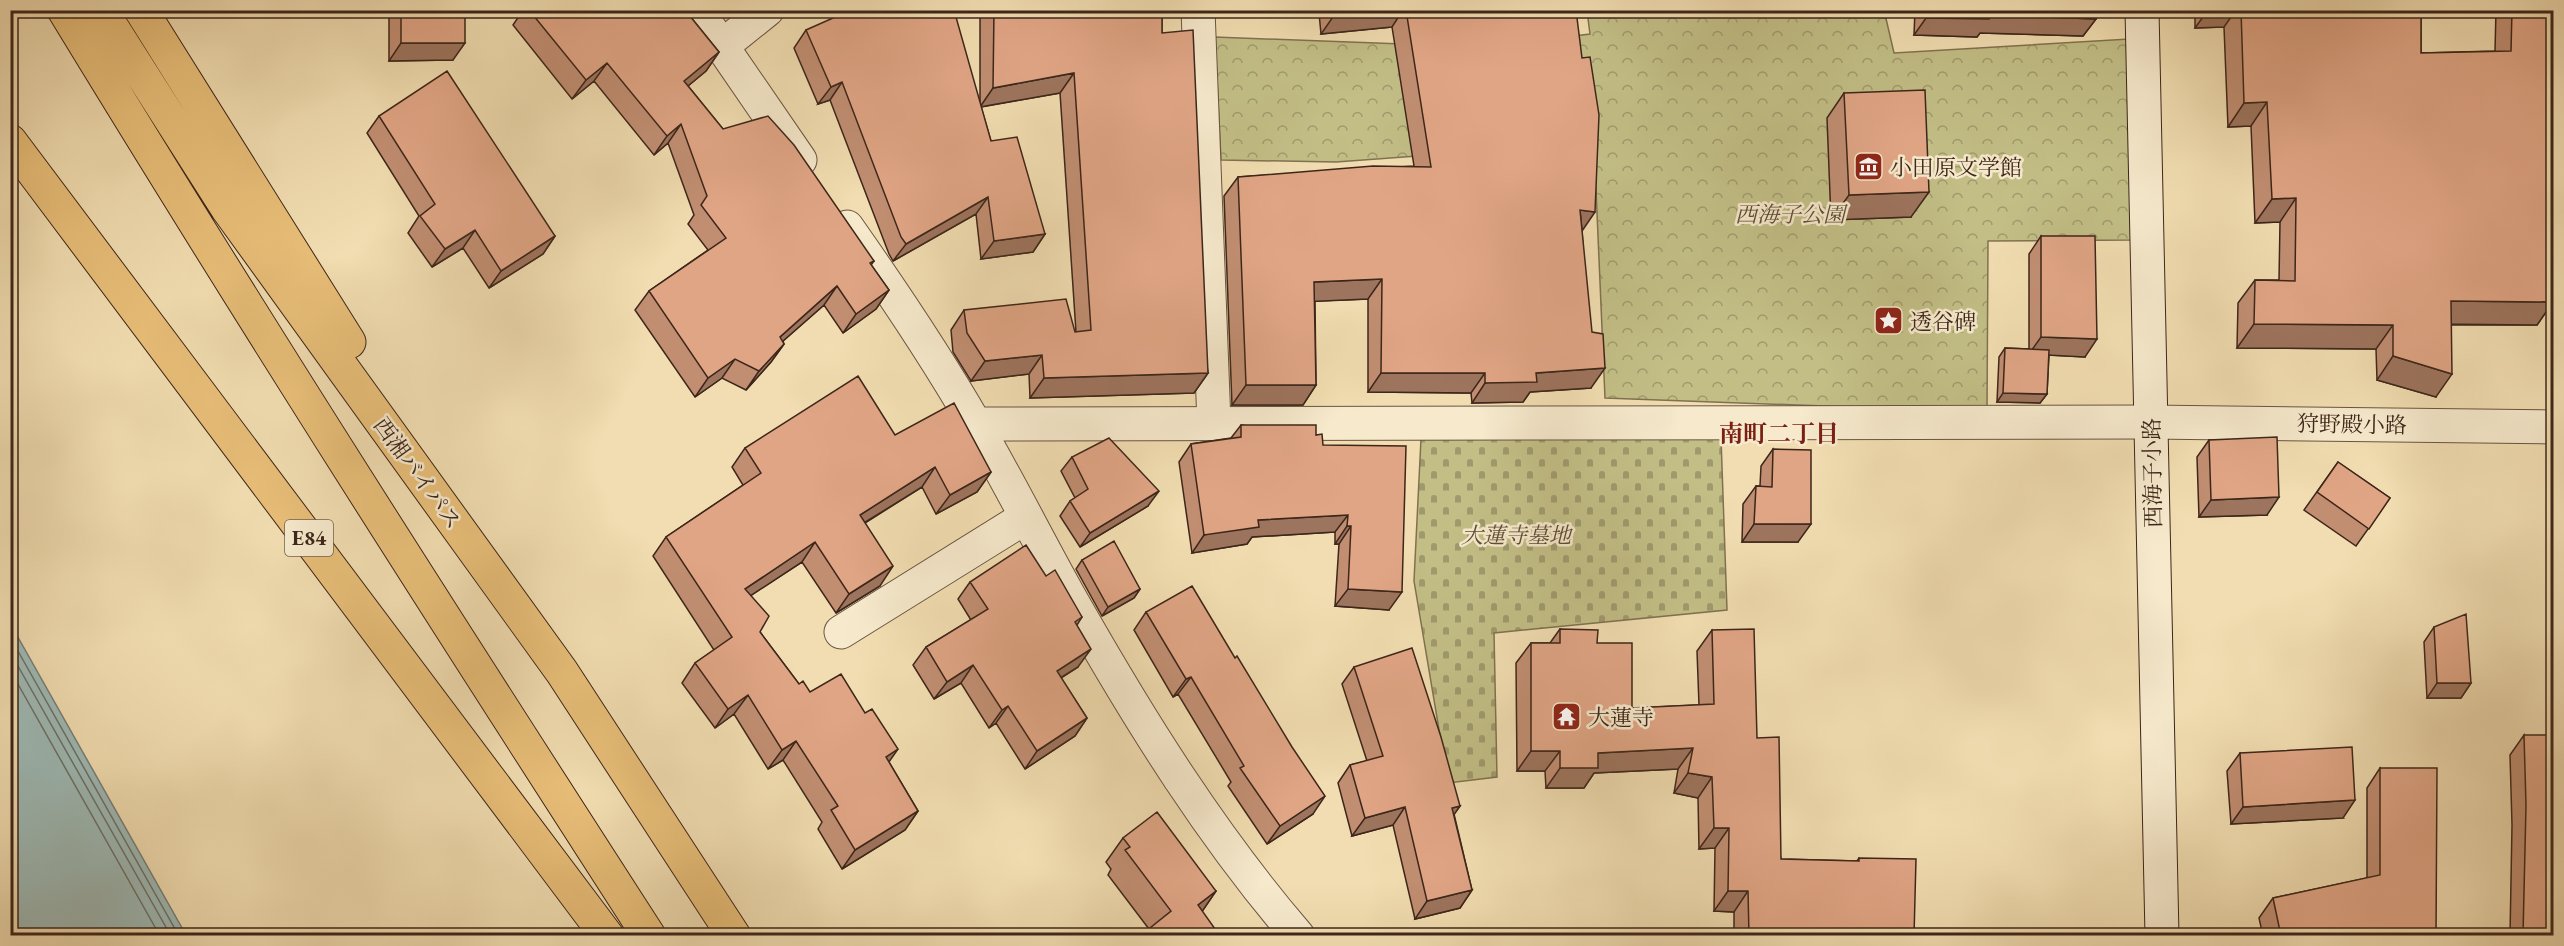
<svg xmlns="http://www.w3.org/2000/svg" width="2564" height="946" font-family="'EB Garamond','Noto Serif JP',serif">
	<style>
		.forest { fill: url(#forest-crowns); stroke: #807250; stroke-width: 1.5 }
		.cemetery { fill: url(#cemetery-stones); stroke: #807250; stroke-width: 1.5 }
		.water { fill: #9ebab6; stroke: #777f78; stroke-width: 1.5 }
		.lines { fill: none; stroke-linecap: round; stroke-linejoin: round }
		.shore { stroke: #6e7068; stroke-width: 1.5 }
		.street-casing { stroke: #6a5440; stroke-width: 35 }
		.secondary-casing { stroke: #3d261a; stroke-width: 35 }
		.highway-casing { stroke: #3d261a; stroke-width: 35 }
		.street { stroke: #f6e9cc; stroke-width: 33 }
		.secondary { stroke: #f6e9cc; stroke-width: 33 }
		.highway { stroke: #e8be78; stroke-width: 33 }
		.wall { fill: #c18e72; stroke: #3d261a; stroke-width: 1.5 }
		.shaded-wall { fill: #9d745d; stroke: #3d261a; stroke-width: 1.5 }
		.building { fill: #e0a585; stroke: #3d261a; stroke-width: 1.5 }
		.labels { text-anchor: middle; stroke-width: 5; stroke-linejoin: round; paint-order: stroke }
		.shield { fill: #f6e9cc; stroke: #74604f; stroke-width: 1.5 }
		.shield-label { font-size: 21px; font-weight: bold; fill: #3d261a }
		.poi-label { font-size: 22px; fill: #3d261a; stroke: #f6e9cc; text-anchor: start }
		.park-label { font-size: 22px; font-style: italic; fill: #5e4c35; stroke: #f6e9cc }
		.street-label { font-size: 22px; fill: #3d261a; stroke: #f6e9cc }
		.neighbourhood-label { font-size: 24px; font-weight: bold; fill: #7a1f14; stroke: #f6e9cc }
	</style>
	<defs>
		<pattern id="forest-crowns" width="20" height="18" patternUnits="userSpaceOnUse" patternTransform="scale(1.5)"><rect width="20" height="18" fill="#c2be86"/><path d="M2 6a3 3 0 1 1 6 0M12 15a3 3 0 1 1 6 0" fill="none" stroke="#9f9a6d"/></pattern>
		<pattern id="cemetery-stones" width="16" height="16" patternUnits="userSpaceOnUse" patternTransform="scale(1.5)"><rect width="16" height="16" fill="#c2be86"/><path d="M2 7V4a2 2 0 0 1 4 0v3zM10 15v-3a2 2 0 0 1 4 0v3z" fill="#9f9a6d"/></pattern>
	</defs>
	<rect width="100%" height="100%" fill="#f1ddb1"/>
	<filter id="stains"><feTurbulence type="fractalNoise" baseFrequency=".00333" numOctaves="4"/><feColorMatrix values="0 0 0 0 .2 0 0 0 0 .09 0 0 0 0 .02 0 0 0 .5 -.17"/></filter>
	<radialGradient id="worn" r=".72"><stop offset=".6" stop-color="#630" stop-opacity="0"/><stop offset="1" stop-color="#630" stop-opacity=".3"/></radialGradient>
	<path class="forest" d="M 1884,10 L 1894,53 L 2129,39 L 2131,240 L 1988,241 L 1987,412 L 1605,398 L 1594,143 L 1336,162 L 1221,160 L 1215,37 L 1482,47 L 1590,34 L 1587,11 Z"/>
	<path class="cemetery" d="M 1721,438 L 1727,610 L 1494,633 L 1497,777 L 1448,783 L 1414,581 L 1421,439 Z"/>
	<path class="water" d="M 10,625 L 11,625 L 186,935 L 11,935 Z"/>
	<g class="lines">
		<path class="shore" d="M 10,637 L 179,936
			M 10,652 L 171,936
			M 10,670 L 160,936"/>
		<defs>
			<path id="street" d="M 697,10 L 800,160
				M 1198,10 L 1214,423
				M 721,47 L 767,10
				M 847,227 C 892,291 936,356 975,424 C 1011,485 1042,549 1077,610 C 1142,724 1212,836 1298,936
				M 976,424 L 2150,422 L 2554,427
				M 841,632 L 1026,517"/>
			<path id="secondary" d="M 2142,10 L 2162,936"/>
			<path id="highway" d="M 64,10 C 254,322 451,629 649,936
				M 101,10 L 227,208 L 562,672 L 734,936
				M 141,10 L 349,342
				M 10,141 L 607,936"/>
		</defs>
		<use href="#street" class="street-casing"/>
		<use href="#secondary" class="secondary-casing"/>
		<use href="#highway" class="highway-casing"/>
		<use href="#street" class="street"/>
		<use href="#secondary" class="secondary"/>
		<use href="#highway" class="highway"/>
	</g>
	<path class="wall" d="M 389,10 L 465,10 L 453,60 L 389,61 Z
		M 523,10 L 685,10 L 719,52 L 706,71 L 688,86 L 723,129 L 874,261 L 871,265 L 889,290 L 876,309 L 843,333 L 824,305 L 783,341 L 784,344 L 771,362 L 746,390 L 722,378 L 695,397 L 635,310 L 649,291 L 708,250 L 688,224 L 694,215 L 668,143 L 654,155 L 594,81 L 572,99 L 513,25 Z
		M 980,10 L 1162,10 L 1162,33 L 1208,373 L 1194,393 L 1030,398 L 1029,374 L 971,381 L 953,352 L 951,330 L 964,310 L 1076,332 L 1060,93 L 981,107 L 991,141 L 1045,234 L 1033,252 L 981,259 L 976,214 L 893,261 L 889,254 L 830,100 L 818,104 L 794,48 L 806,30 L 980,101 Z
		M 1217,10 L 1576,10 L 1582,230 L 1591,388 L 1530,392 L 1523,402 L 1472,403 L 1471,393 L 1368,392 L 1368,299 L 1315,301 L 1316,385 L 1303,405 L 1232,405 L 1224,196 L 1238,177 L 1414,166 L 1392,27 L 1321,34 L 1319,13 L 1217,15 Z
		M 1915,10 L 2096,10 L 2096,19 L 2083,36 L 1980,33 L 1977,37 L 1914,35 Z
		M 2195,10 L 2421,10 L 2421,53 L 2495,51 L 2496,10 L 2553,10 L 2553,302 L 2537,325 L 2451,325 L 2436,397 L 2377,380 L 2376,349 L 2237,348 L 2238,303 L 2255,280 L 2279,280 L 2280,222 L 2255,223 L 2251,126 L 2228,127 L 2224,27 L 2195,28 Z
		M 1844,93 L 1911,217 L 1831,220 L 1827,118 Z
		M 379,116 L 555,236 L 543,254 L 489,288 L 463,248 L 432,267 L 408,233 L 419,216 L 367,133 Z
		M 2041,236 L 2085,357 L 2049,355 L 2047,394 L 2040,403 L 1997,402 L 1999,357 L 2005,348 L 2029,349 L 2029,254 Z
		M 1241,425 L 1316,435 L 1323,445 L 1389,610 L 1335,606 L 1339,544 L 1335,544 L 1335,532 L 1252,537 L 1247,544 L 1192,553 L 1179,462 L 1191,444 L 1231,438 Z
		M 895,435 L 991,472 L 977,492 L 936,514 L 922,487 L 865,523 L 880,586 L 836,613 L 802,562 L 751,595 L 760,632 L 799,684 L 810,692 L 889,762 L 918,811 L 905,830 L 842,869 L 818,829 L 822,822 L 783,760 L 768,769 L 734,714 L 715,728 L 682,683 L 695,663 L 714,650 L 653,556 L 666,537 L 743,485 L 732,467 L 745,448 Z
		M 2209,440 L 2267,515 L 2199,517 L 2197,457 Z
		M 1773,449 L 1798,542 L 1742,542 L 1743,504 L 1756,486 L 1760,486 L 1761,466 Z
		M 1072,457 L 1148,506 L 1080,547 L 1060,516 L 1070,501 L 1075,498 L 1061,471 Z
		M 2338,462 L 2390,498 L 2356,546 L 2304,510 Z
		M 1082,560 L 1140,589 L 1134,598 L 1102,616 L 1076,569 Z
		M 1046,576 L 1082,617 L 1077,625 L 1078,667 L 1061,678 L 1087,718 L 1075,736 L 1025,769 L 996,723 L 989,728 L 961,683 L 934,699 L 913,665 L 926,647 L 971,620 L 958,599 L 970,582 Z
		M 1146,612 L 1313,814 L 1267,844 L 1228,786 L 1231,782 L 1178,694 L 1173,697 L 1134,630 Z
		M 2434,627 L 2471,683 L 2461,698 L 2427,698 L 2424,642 Z
		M 1560,629 L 1597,643 L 1632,708 L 1699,705 L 1697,651 L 1712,630 L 1757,738 L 1781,859 L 1857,861 L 1859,858 L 1914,936 L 1734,936 L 1734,912 L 1714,911 L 1715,848 L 1699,849 L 1698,798 L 1674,793 L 1678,769 L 1594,773 L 1584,788 L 1546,788 L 1545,771 L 1517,771 L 1516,663 L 1531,643 L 1550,643 Z
		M 1354,667 L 1460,806 L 1454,814 L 1472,890 L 1460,908 L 1415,919 L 1393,825 L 1352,836 L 1338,783 L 1350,765 L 1367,761 L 1342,684 Z
		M 2524,735 L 2553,936 L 2510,936 L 2512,825 L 2510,755 Z
		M 2240,753 L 2343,818 L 2231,824 L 2227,771 Z
		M 2380,768 L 2436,936 L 2263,936 L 2259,918 L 2273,898 L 2367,878 L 2367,788 Z
		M 1123,838 L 1216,891 L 1202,911 L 1149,929 L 1108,875 L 1111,869 L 1106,862 Z"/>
	<path class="shaded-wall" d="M 1220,10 L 1321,10 L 1319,13 L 1217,15 Z
		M 1373,10 L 1403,10 L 1392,27 L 1321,34 L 1335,14 Z
		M 2208,10 L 2236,10 L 2224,27 L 2195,28 Z
		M 1990,15 L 2096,19 L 2083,36 L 1980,33 L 1977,37 L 1914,35 L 1926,18 Z
		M 401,43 L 465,43 L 453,60 L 389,61 Z
		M 719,52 L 706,71 L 671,100 L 684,81 Z
		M 607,63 L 594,81 L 572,99 L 586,80 Z
		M 1074,73 L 1060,93 L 980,107 L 993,88 Z
		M 842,82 L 830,100 L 818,104 L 831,87 Z
		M 2267,102 L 2251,126 L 2228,127 L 2244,103 Z
		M 681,124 L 668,143 L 654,155 L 667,136 Z
		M 1929,192 L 1911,217 L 1831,220 L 1849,195 Z
		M 988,197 L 976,214 L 893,261 L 906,244 Z
		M 2296,198 L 2280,222 L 2255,223 L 2272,199 Z
		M 1580,210 L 1595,212 L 1582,231 Z
		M 475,230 L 463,248 L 432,267 L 445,249 Z
		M 1045,234 L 1033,252 L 981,259 L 994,241 Z
		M 555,236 L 543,254 L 489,288 L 501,271 Z
		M 1382,279 L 1368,299 L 1301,302 L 1314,282 Z
		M 837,286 L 824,305 L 766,356 L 780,337 Z
		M 889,290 L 876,309 L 843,333 L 856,314 Z
		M 2451,301 L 2553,302 L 2537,325 L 2434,324 Z
		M 2254,324 L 2393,325 L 2376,349 L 2237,348 Z
		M 2041,337 L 2097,339 L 2085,357 L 2029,354 Z
		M 784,344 L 771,362 L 746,390 L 759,371 Z
		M 1042,355 L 1029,374 L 971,381 L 985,361 Z
		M 2393,356 L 2452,374 L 2436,397 L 2377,380 Z
		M 735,359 L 722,378 L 695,397 L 708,378 Z
		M 1605,368 L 1591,388 L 1530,392 L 1523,402 L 1472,403 L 1485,383 L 1536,373 Z
		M 1208,373 L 1194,393 L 1030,398 L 1044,378 Z
		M 1381,373 L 1485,373 L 1471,393 L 1368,392 Z
		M 1246,385 L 1316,385 L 1303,405 L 1232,405 Z
		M 2003,393 L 2047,394 L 2040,403 L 1997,402 Z
		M 935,467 L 922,487 L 846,534 L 860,515 Z
		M 991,472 L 977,492 L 936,514 L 950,495 Z
		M 1159,491 L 1148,506 L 1080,547 L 1090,533 Z
		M 2279,497 L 2267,515 L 2199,517 L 2211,500 Z
		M 1348,515 L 1335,532 L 1252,537 L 1247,544 L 1192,553 L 1204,535 L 1258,520 Z
		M 1754,524 L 1811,524 L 1798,542 L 1742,542 Z
		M 1347,526 L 1351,526 L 1339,544 L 1335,544 Z
		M 815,542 L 802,562 L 732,608 L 745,589 Z
		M 893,566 L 880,586 L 836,613 L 849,594 Z
		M 1140,589 L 1134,598 L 1102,616 L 1108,607 Z
		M 1348,589 L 1402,592 L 1389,610 L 1335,606 Z
		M 1091,649 L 1078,667 L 1044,688 L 1057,671 Z
		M 973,665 L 961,683 L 934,699 L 947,682 Z
		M 1191,677 L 1178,694 L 1173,697 L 1186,679 Z
		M 2437,683 L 2471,683 L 2461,698 L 2427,698 Z
		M 748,695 L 734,714 L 715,728 L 728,709 Z
		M 1008,706 L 996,723 L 989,728 L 1002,710 Z
		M 1087,718 L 1075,736 L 1025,769 L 1037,751 Z
		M 796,741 L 783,760 L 768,769 L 782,750 Z
		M 1693,748 L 1678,769 L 1594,773 L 1584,788 L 1546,788 L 1560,768 L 1598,753 Z
		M 898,749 L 884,769 L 886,757 Z
		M 1531,751 L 1560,751 L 1545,771 L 1517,771 Z
		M 1688,773 L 1712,777 L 1698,798 L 1674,793 Z
		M 1325,796 L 1313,814 L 1267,844 L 1280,826 Z
		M 2355,800 L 2343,818 L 2231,824 L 2243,807 Z
		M 1460,806 L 1448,823 L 1452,808 Z
		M 1405,807 L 1393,825 L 1352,836 L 1365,818 Z
		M 918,811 L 905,830 L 842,869 L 855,850 Z
		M 1714,828 L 1729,828 L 1715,848 L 1699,849 Z
		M 1472,890 L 1460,908 L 1415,919 L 1427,901 Z
		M 1216,891 L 1199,916 L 1198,905 Z
		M 1728,891 L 1748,891 L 1734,912 L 1714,911 Z"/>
	<path class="building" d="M 401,10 L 465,10 L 465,43 L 401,43 Z
		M 529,10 L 685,10 L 719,52 L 684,81 L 723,129 L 768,116 L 794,145 L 874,261 L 870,263 L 889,290 L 856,314 L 837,286 L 780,337 L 784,344 L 759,371 L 735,359 L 708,378 L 649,291 L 726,238 L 701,205 L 707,196 L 681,124 L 667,136 L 607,63 L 586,80 Z
		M 851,10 L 954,10 L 991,141 L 1017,137 L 1045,234 L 994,241 L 988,197 L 906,244 L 901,237 L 842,82 L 831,87 L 806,30 Z
		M 994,10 L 1162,10 L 1162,33 L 1193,30 L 1208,373 L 1044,378 L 1042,355 L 985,361 L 967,333 L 964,310 L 1066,299 L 1075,332 L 1091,330 L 1074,73 L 993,88 Z
		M 1335,10 L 1373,10 L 1335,14 Z
		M 1406,10 L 1576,10 L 1582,58 L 1590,57 L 1599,115 L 1595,212 L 1580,210 L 1592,332 L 1603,334 L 1605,368 L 1536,373 L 1537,382 L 1485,383 L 1485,373 L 1381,373 L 1382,279 L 1314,282 L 1316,385 L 1246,385 L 1238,177 L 1373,166 L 1431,167 Z
		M 1926,10 L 2096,10 L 2096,19 L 1990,15 L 1989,19 L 1926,18 Z
		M 2241,10 L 2421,10 L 2421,53 L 2511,51 L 2512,10 L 2553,10 L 2553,302 L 2451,301 L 2452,374 L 2393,356 L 2393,325 L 2254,324 L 2255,280 L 2295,281 L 2296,198 L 2272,199 L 2267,102 L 2244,103 Z
		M 447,71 L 555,236 L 501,271 L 475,230 L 445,249 L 420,216 L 435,204 L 379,116 Z
		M 1925,90 L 1929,192 L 1849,195 L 1844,93 Z
		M 2041,236 L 2095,236 L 2097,339 L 2041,337 Z
		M 2005,348 L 2049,350 L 2047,394 L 2003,393 Z
		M 858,376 L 895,435 L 954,403 L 991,472 L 950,495 L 935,467 L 860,515 L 893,566 L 849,594 L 815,542 L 745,589 L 769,616 L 760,632 L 799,684 L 803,681 L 810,692 L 841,674 L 865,713 L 872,709 L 898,749 L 886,757 L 918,811 L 855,850 L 831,810 L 838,806 L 796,741 L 782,750 L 748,695 L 728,709 L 695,663 L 732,637 L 666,537 L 761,473 L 745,448 Z
		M 1241,425 L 1316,425 L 1316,435 L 1322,434 L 1323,445 L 1406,446 L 1402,592 L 1348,589 L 1351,526 L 1347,526 L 1348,515 L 1258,520 L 1259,527 L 1204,535 L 1191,444 L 1241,437 Z
		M 2277,437 L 2279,497 L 2211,500 L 2209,440 Z
		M 1109,438 L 1159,491 L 1090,533 L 1070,501 L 1088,489 L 1072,457 Z
		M 1773,449 L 1811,450 L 1811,524 L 1754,524 L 1756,486 L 1772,487 Z
		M 2338,462 L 2390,498 L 2369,529 L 2317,492 Z
		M 1114,541 L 1140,589 L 1108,607 L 1082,560 Z
		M 1026,545 L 1046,576 L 1055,570 L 1082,617 L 1075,622 L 1091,649 L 1057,671 L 1087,718 L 1037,751 L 1008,706 L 1002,710 L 973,665 L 947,682 L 926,647 L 988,609 L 970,582 Z
		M 1192,586 L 1235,658 L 1237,656 L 1292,747 L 1325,796 L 1280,826 L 1240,768 L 1244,766 L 1191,677 L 1186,679 L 1146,612 Z
		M 2466,614 L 2471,683 L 2437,683 L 2434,627 Z
		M 1560,629 L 1598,630 L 1597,643 L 1632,643 L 1632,708 L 1714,704 L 1712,630 L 1754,629 L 1757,738 L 1779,737 L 1781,859 L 1859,861 L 1859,858 L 1916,859 L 1914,936 L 1749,936 L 1748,891 L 1728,891 L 1729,828 L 1714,828 L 1712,777 L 1688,773 L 1693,748 L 1598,753 L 1598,768 L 1560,768 L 1560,751 L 1531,751 L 1531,643 L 1560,643 Z
		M 1412,648 L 1441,737 L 1460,806 L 1452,808 L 1472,890 L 1427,901 L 1405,807 L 1365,818 L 1350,765 L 1383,756 L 1354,667 Z
		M 2524,735 L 2553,735 L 2553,936 L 2523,936 L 2526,805 Z
		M 2352,747 L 2355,800 L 2243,807 L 2240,753 Z
		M 2380,768 L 2437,768 L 2436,936 L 2281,936 L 2273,898 L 2380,875 Z
		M 1157,812 L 1216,891 L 1198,905 L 1220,936 L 1140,936 L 1171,911 L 1125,850 L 1130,847 L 1123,838 Z"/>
	<defs>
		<symbol id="museum-square" viewBox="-11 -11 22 22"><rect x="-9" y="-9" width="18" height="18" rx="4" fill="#8f2418" stroke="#f6e9cc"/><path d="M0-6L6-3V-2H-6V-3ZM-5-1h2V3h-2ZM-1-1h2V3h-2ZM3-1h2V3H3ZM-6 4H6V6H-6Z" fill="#fff"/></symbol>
		<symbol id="sight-square" viewBox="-11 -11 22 22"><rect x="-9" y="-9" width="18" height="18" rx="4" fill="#8f2418" stroke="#f6e9cc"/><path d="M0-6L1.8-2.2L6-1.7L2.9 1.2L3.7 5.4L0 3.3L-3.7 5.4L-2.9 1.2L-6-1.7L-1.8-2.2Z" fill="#fff"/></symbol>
		<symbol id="temple-square" viewBox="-11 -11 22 22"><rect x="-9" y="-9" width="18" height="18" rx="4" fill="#8f2418" stroke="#f6e9cc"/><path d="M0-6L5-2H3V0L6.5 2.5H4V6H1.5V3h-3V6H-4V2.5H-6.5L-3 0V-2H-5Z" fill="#fff"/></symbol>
	</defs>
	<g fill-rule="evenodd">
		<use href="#museum-square" x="1852" y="150" width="33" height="33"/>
		<use href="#sight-square" x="1872" y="304" width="33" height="33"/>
		<use href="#temple-square" x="1550" y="700" width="33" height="33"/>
	</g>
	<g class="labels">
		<rect class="shield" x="285" y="520" width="48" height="36" rx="4.5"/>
		<g class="shield-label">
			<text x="309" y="545">E84</text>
		</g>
		<g class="poi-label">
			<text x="1890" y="175">小田原文学館</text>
			<text x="1910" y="329">透谷碑</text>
			<text x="1588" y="725">大蓮寺</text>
		</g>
		<g class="park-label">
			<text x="1790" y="222">西海子公園</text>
			<text x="1516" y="543">大蓮寺墓地</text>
		</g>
		<g class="street-label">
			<text transform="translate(2352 424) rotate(1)" y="8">狩野殿小路</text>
			<text transform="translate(418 473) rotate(54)" y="8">西湘バイパス</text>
			<text transform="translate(2152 473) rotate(-91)" y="8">西海子小路</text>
		</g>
		<g class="neighbourhood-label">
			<text x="1779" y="442">南町二丁目</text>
		</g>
	</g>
	<rect width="2564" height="946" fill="none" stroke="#f1ddb1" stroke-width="36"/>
	<rect x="12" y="12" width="2540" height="922" fill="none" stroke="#3d261a" stroke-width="3"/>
	<rect x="18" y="18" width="2528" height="910" fill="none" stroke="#3d261a" stroke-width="1.5"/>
	<rect width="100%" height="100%" filter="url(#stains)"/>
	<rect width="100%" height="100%" fill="url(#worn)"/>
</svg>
